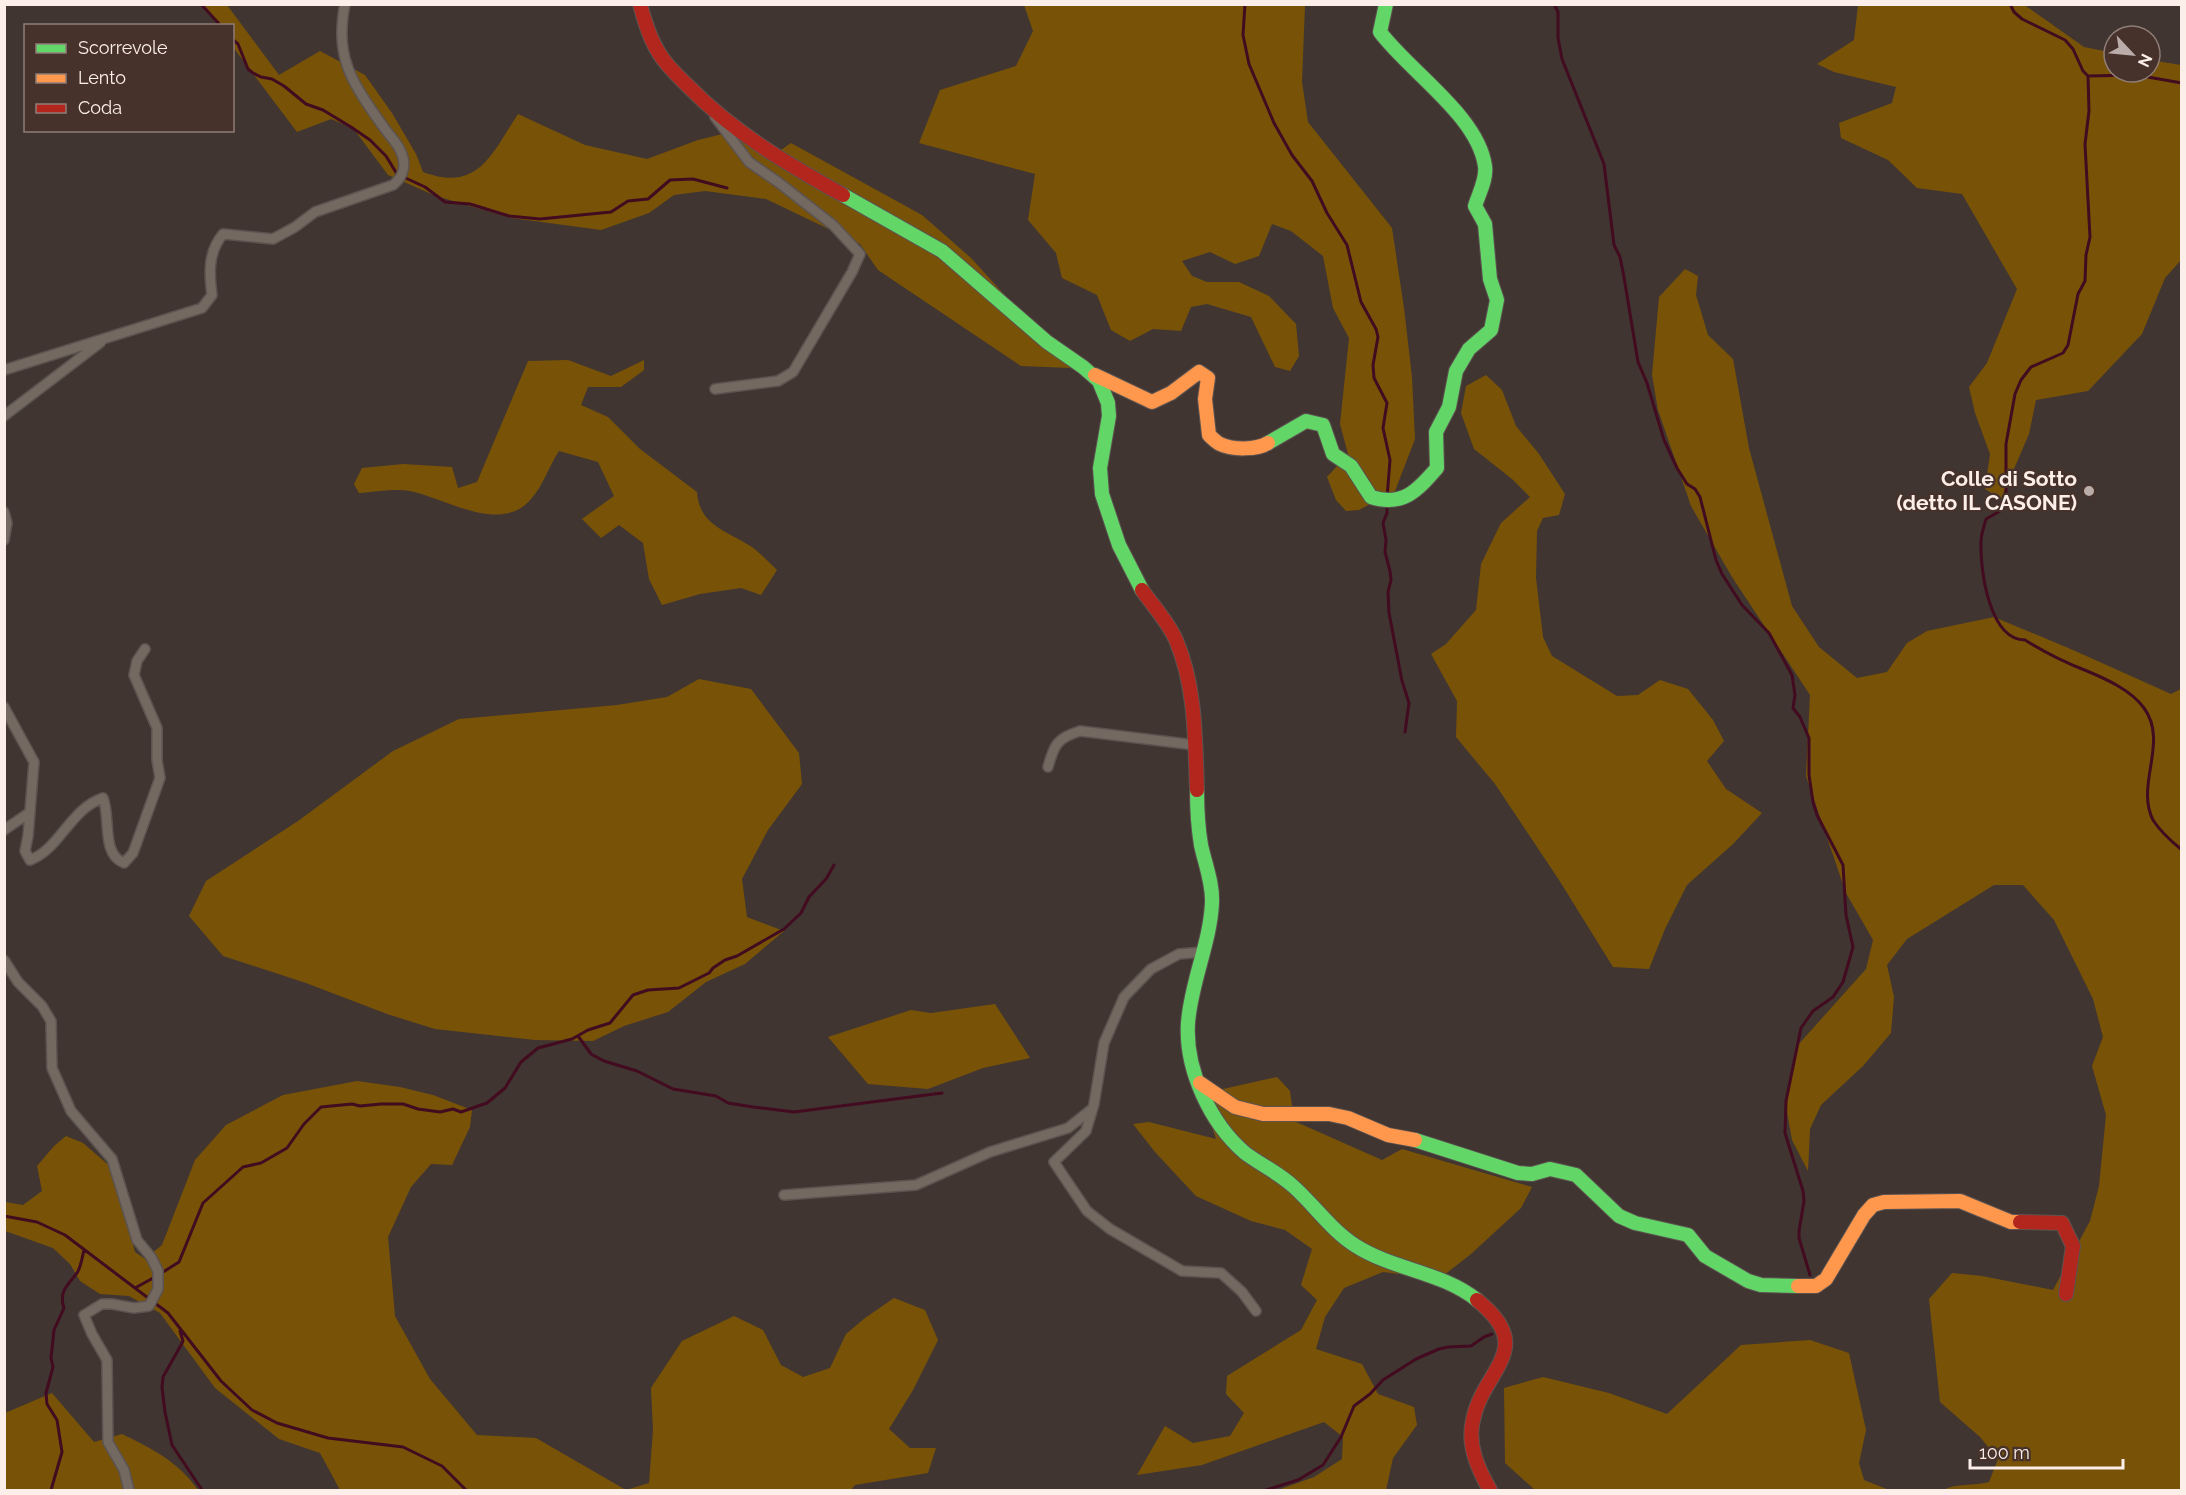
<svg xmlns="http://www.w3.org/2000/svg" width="2186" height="1495" font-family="Raleway,sans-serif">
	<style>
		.green { fill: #785307 }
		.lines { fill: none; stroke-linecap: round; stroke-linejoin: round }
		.stream { stroke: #420b1f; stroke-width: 3 }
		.street-casing { stroke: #5c5350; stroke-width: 12 }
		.fast-casing { stroke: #5c5350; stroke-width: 16 }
		.slow-casing { stroke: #5c5350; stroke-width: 16 }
		.jam-casing { stroke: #5c5350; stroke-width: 16 }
		.street { stroke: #736961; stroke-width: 9 }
		.fast { stroke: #63d668; stroke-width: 14 }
		.slow { stroke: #ff974d; stroke-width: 14 }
		.jam { stroke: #b3261e; stroke-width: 14 }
		.poi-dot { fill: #baada9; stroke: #46322b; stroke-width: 2 }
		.labels { text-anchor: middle; stroke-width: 4.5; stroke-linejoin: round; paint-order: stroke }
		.poi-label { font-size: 21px; font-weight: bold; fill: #fceee9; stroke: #46322b; text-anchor: end }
	</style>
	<rect width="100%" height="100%" fill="#403531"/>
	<path class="green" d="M 2023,4 L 2084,47 L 2114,53 L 2114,72 L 2150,72 L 2150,60 L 2181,65 L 2182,259 L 2165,278 L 2142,334 L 2088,391 L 2036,400 L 2029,434 L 2001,499 L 1985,489 L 1990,454 L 1975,413 L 1969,387 L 1987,363 L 2017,289 L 1962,194 L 1917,188 L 1888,160 L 1841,138 L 1839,123 L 1892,103 L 1896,87 L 1834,72 L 1817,64 L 1854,40 L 1858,5 Z
		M 204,5 L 227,5 L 279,75 L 320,51 L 365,75 L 392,113 L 416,154 L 423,172 C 479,193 492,153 518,114 L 585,145 L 647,159 L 698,140 L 731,132 L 771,157 L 791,143 L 922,215 L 971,258 L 1071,368 L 1021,366 L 878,270 L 860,244 L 766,199 L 705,191 L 674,195 L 649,213 L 601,230 L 512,218 L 436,196 L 388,175 L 353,128 L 331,119 L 297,132 L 233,47 L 232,26 L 218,25 Z
		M 1024,5 L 1305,5 L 1302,82 L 1308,122 L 1392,228 L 1404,308 L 1412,377 L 1415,439 L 1395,491 L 1359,510 L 1346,511 L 1336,500 L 1327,477 L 1348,454 L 1340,424 L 1349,338 L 1333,308 L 1323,256 L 1291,231 L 1272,224 L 1259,256 L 1235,264 L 1210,252 L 1182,261 L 1192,276 L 1207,282 L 1239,282 L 1269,296 L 1296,324 L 1299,356 L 1290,371 L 1275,367 L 1251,317 L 1207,304 L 1191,307 L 1181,331 L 1153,329 L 1130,341 L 1111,330 L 1097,295 L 1062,278 L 1056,253 L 1028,220 L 1035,174 L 919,143 L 940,90 L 1016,66 L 1033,31 Z
		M 1685,269 L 1698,276 L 1696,295 L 1708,335 L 1733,359 L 1749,448 L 1792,606 L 1819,647 L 1857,678 L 1887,672 L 1907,643 L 1927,631 L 1994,617 L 2073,650 L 2171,694 L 2181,689 L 2181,1490 L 1943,1490 C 1957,1483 1973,1486 1989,1482 L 1998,1459 L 1980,1437 L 1940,1402 L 1929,1299 L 1952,1273 L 1982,1276 L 2053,1290 L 2090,1221 L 2099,1186 L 2106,1115 L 2092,1066 L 2103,1037 L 2093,999 L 2054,920 L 2023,885 L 1994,885 L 1907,939 L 1887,965 L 1894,997 L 1891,1033 L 1863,1066 L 1821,1105 L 1810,1129 L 1808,1171 L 1792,1140 L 1785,1101 L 1798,1045 L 1866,969 L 1873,940 L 1846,893 L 1806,776 L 1810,695 L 1732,577 L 1691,506 L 1658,410 L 1652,375 L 1659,297 Z
		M 568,360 L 611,376 L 644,360 L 644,370 L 621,387 L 588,387 L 581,405 L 608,417 L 640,449 L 697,492 C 699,526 728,531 752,547 C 761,554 769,562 777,570 L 761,595 L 741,588 L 700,594 L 662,605 L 649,579 L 643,543 L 619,525 L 601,538 L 582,519 L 614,496 L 598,462 L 559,451 C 549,466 543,486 531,499 C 501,535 445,498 410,491 C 394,488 374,492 359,493 L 354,484 L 362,468 L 403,464 L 452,467 L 458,488 L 477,482 L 528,361 Z
		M 1486,375 L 1502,390 L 1516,426 L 1539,454 L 1565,494 L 1559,515 L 1543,518 L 1537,531 L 1536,578 L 1543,637 L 1552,656 L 1617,696 L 1638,695 L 1660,680 L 1688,689 L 1713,720 L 1724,741 L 1707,761 L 1726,789 L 1762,813 L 1733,844 L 1687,885 L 1665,929 L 1649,969 L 1613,967 L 1559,880 L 1495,784 L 1456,737 L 1457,701 L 1431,654 L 1446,644 L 1476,610 L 1481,564 L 1501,523 L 1530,497 L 1512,479 L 1474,449 L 1461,413 L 1466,386 Z
		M 699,679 L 751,689 L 799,753 L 802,784 L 768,830 L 742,879 L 747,917 L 784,931 L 745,964 L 706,982 L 668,1012 L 624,1026 L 593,1041 L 535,1040 L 435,1029 L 387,1014 L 306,983 L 223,956 L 189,916 L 206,881 L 298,821 L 393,751 L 459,719 L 617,705 L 667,697 Z
		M 995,1004 L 1030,1058 L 983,1068 L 928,1089 L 868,1084 L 828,1037 L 911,1010 L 931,1013 Z
		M 1277,1077 L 1290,1091 L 1294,1121 L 1382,1160 L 1402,1149 L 1532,1187 L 1521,1208 L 1471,1254 L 1439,1279 L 1383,1272 L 1344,1288 L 1325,1317 L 1316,1349 L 1362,1364 L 1378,1394 L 1414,1407 L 1417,1425 L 1393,1458 L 1386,1490 L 1278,1490 L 1314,1477 L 1342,1459 L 1343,1437 L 1324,1422 L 1202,1465 L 1137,1475 L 1165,1426 L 1193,1443 L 1230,1436 L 1244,1413 L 1226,1394 L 1227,1376 L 1301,1330 L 1317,1300 L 1301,1285 L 1312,1249 L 1285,1230 L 1251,1221 L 1196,1196 L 1155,1152 L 1133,1124 L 1149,1122 L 1216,1139 L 1201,1094 Z
		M 357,1081 L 400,1087 L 433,1095 L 472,1110 L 470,1127 L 452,1165 L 431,1164 L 411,1187 L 388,1237 L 395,1316 L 430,1379 L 477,1435 L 536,1438 L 626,1490 L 649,1483 L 653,1430 L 651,1388 L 682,1341 L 734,1316 L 763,1330 L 781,1365 L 803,1377 L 830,1368 L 846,1334 L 865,1318 L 894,1298 L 925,1310 L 938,1340 L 913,1390 L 889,1429 L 910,1448 L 936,1448 L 928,1473 L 855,1485 L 851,1490 L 340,1490 L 320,1453 L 279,1439 L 215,1388 L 160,1313 L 129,1296 L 100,1294 L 80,1281 L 70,1264 L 53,1248 L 5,1231 L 5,1202 L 23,1205 L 42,1191 L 37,1166 L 54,1146 L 66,1136 L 83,1143 L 112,1168 L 135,1252 L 145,1259 L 162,1245 L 195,1160 L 226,1125 L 283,1095 Z
		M 1810,1340 L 1849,1353 L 1866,1430 L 1859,1463 L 1864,1480 L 1889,1490 L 1535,1490 L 1505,1463 L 1504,1388 L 1543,1377 L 1609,1393 L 1667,1414 L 1741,1345 Z
		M 52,1393 L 94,1442 L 122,1434 C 151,1448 179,1462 198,1490 L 5,1490 L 5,1413 Z"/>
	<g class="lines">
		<path class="stream" d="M 201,4 L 221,26
			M 1245,4 L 1243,35 L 1249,64 L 1274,123 L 1292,155 L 1312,181 L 1327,213 L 1347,245 L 1361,302 L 1376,329 L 1378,337 L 1373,365 L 1374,378 L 1387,403 L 1383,428 L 1390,460 L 1387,498
			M 1554,4 L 1558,12 L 1558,38 L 1562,59 L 1604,164 L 1614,245 L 1620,257 L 1624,277 L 1638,362 L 1647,383 L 1664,440 L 1677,468 L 1687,484 L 1695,489 L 1700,497 L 1716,560 L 1722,574 L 1742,605 L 1769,633 L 1792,675 L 1795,695 L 1793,708 L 1800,717 L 1809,738 L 1809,775 L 1813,802 L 1817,815 L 1843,865 L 1846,915 L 1853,947 L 1843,982 L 1833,997 L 1813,1011 L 1801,1028 L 1786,1101 L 1785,1133 L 1803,1191 L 1804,1201 L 1799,1231 L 1799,1238 L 1810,1275
			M 2010,4 L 2014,12 L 2022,19 L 2065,40 L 2073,49 L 2083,71 L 2088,76 L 2089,111 L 2085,144 L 2090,237 L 2086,255 L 2085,281 L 2078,294 L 2068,345 L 2063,353 L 2031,367 L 2021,380 L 2015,394 L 2006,444 L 2006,491 L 2000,511 L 1986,519 C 1984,527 1981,534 1981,542 C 1980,569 1989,640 2025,640 C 2044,652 2066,663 2087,671 C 2106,679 2131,690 2144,708 C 2169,742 2135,785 2153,820 C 2160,831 2172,842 2182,850
			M 232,39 L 238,44 L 248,69 L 253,73 L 261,77 L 272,79 L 284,86 L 306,104 L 323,110 L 351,127 L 370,140 L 386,156 L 397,174 L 425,187 L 445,202 L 470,204 L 509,216 L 540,219 L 611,212 L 628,201 L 648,199 L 670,180 L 693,179 L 727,188
			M 2088,76 L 2136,75 L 2182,83
			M 1387,505 L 1387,513 L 1383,523 L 1386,540 L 1385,552 L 1390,571 L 1391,580 L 1388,592 L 1389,613 L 1402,681 L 1409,703 L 1405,732
			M 578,1036 L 591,1054 L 604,1061 L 637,1071 L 673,1089 L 716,1096 L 728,1103 L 753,1107 L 794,1112 L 942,1093
			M 4,1216 L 37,1222 L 65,1235 L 168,1313 L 221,1381 L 252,1410 L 277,1423 L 328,1438 L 403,1447 L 442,1466 L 466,1490
			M 160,1274 L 179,1262 L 203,1203 L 243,1167 L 261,1163 L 287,1148 L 304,1124 L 321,1107 L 352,1104 L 360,1106 L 381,1104 L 403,1104 L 418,1109 L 440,1112 L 453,1109 L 461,1112 L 487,1103 L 505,1088 L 521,1062 L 538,1048 L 572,1039 L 588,1030 L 610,1023 L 633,995 L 648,990 L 679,988 L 709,973 L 713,968 L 725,960 L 737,956 L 784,929 L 801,913 L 809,897 L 826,879 L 834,865
			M 135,1288 L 155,1277
			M 180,1331 L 183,1341 L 181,1345 L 163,1377 L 162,1387 L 165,1412 L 172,1445 L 202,1490
			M 51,1490 L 62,1452 L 57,1420 L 47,1404 L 46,1393 L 53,1367 L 51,1358 L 54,1330 L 64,1308 C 58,1291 69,1284 77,1273 C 81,1267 82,1258 84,1250
			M 1266,1490 L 1298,1480 L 1323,1465 L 1341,1437 L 1354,1406 L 1370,1394 L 1383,1380 L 1416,1359 L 1439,1349 L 1448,1347 L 1471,1346 L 1484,1337 L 1492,1334"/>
		<defs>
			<path id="street" d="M 4,370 L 202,308 L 212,295 C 209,273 208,252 223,234 L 273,239 L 295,227 L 315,212 L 393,185 C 403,177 407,165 401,152 C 398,144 390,136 385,129 C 373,112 353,85 347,65 C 340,45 341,24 345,4
				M 715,389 L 778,381 L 793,372 L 852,272 L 860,254 L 833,225 L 778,182 L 749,162 L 715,117
				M 4,416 L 101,342
				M 4,512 L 7,523 L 4,540
				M 4,707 L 34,762 L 28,836 L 25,851 L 30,860 C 60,849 70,809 103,798 C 111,818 101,854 124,863 L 133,853 L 160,778 L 157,760 L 157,728 L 134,675 L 137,661 L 145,649
				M 1048,767 C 1054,745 1057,738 1080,731 L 1195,745
				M 4,830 L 29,813
				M 1203,952 L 1179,954 L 1151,969 L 1124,997 L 1104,1043 L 1094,1104 L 1086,1131 L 1054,1162 L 1087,1211 L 1110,1229 L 1182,1271 L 1221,1273 L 1242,1292 L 1256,1311
				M 4,960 L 18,982 L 42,1006 L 51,1021 L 52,1068 L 71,1111 L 112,1159 L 137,1240 L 151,1257 L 158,1271 L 158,1289 L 149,1306 L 134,1308 L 112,1304 L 102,1304 L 84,1315 L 92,1334 L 107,1360 L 108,1442 L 124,1470 L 129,1490
				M 784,1195 L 916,1185 L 990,1152 L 1068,1128 L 1092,1109"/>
			<path id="fast" d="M 843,195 L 942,251 L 1047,342 L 1083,367 L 1099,381 L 1108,403 L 1109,416 L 1100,468 L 1102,494 L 1119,545 L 1142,590
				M 1268,443 L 1306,421 L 1323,425 L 1333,454 L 1351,466 L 1371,497 C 1403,507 1417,491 1437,468 L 1436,432 L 1449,407 L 1456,371 L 1469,349 L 1491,330 L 1497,300 L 1490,279 L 1485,224 L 1475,206 C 1479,193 1487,179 1485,166 C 1478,116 1410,72 1380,32 L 1386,4
				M 1197,790 C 1197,808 1198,827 1201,845 C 1205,864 1213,883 1212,903 C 1210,944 1191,982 1188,1023 C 1185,1069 1210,1123 1245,1153 C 1261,1165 1279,1173 1294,1187 C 1315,1206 1332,1231 1356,1246 C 1394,1270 1442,1272 1477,1300
				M 1415,1140 L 1518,1173 L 1532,1174 L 1550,1169 L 1576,1175 L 1619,1216 L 1635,1223 L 1688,1235 L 1705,1256 L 1748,1281 L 1761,1285 L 1798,1286"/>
			<path id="slow" d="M 1095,375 L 1152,402 L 1171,393 L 1199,372 L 1208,378 L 1205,399 L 1209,435 C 1212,438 1216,442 1220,444 C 1232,450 1257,450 1268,443
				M 1200,1083 L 1235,1107 L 1263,1114 L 1329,1114 L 1348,1118 L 1388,1135 L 1415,1140
				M 1798,1286 L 1816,1286 L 1826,1279 L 1864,1215 L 1873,1205 L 1884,1202 L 1960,1201 L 2011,1222 L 2020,1222"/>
			<path id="jam" d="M 640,4 C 645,23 651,43 663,59 C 670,69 680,78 688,86 C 733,132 787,164 843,195
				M 1142,590 C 1154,607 1168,622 1176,640 C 1196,687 1195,740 1197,790
				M 2020,1222 L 2062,1223 L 2073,1246 L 2066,1294
				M 1477,1300 C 1538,1349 1483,1369 1473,1420 C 1467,1445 1478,1469 1490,1490"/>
		</defs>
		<use href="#street" class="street-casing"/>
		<use href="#fast" class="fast-casing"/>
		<use href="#slow" class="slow-casing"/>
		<use href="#jam" class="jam-casing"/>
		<use href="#street" class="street"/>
		<use href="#fast" class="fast"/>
		<use href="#slow" class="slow"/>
		<use href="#jam" class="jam"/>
	</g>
	<circle class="poi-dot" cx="2089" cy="491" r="6"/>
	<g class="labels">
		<g class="poi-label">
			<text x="2077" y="486">Colle di Sotto<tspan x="2077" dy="24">(detto IL CASONE)</tspan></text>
		</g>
	</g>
	<rect width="2186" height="1495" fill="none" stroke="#fceee9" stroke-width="12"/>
	<rect x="24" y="24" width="210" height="108" fill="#46322b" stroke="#8f7d77" stroke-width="1.5"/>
	<rect x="36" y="44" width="30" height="9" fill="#63d668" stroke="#8f7d77" stroke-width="1.5"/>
	<text x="78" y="54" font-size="18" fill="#fceee9">Scorrevole</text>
	<rect x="36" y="74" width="30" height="9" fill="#ff974d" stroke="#8f7d77" stroke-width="1.5"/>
	<text x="78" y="84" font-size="18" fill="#fceee9">Lento</text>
	<rect x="36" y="104" width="30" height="9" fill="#b3261e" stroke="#8f7d77" stroke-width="1.5"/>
	<text x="78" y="114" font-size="18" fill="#fceee9">Coda</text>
	<g transform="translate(2132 54) rotate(116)"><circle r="28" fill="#46322b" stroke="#8f7d77" stroke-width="1.5"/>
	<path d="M0-4.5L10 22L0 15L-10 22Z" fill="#baada9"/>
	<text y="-9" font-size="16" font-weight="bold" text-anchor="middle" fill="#fceee9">N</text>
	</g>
	<path d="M1970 1459v9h153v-9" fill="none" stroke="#fceee9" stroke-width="3"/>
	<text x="1979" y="1459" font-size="18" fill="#fceee9" stroke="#46322b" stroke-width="4.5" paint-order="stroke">100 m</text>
</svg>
